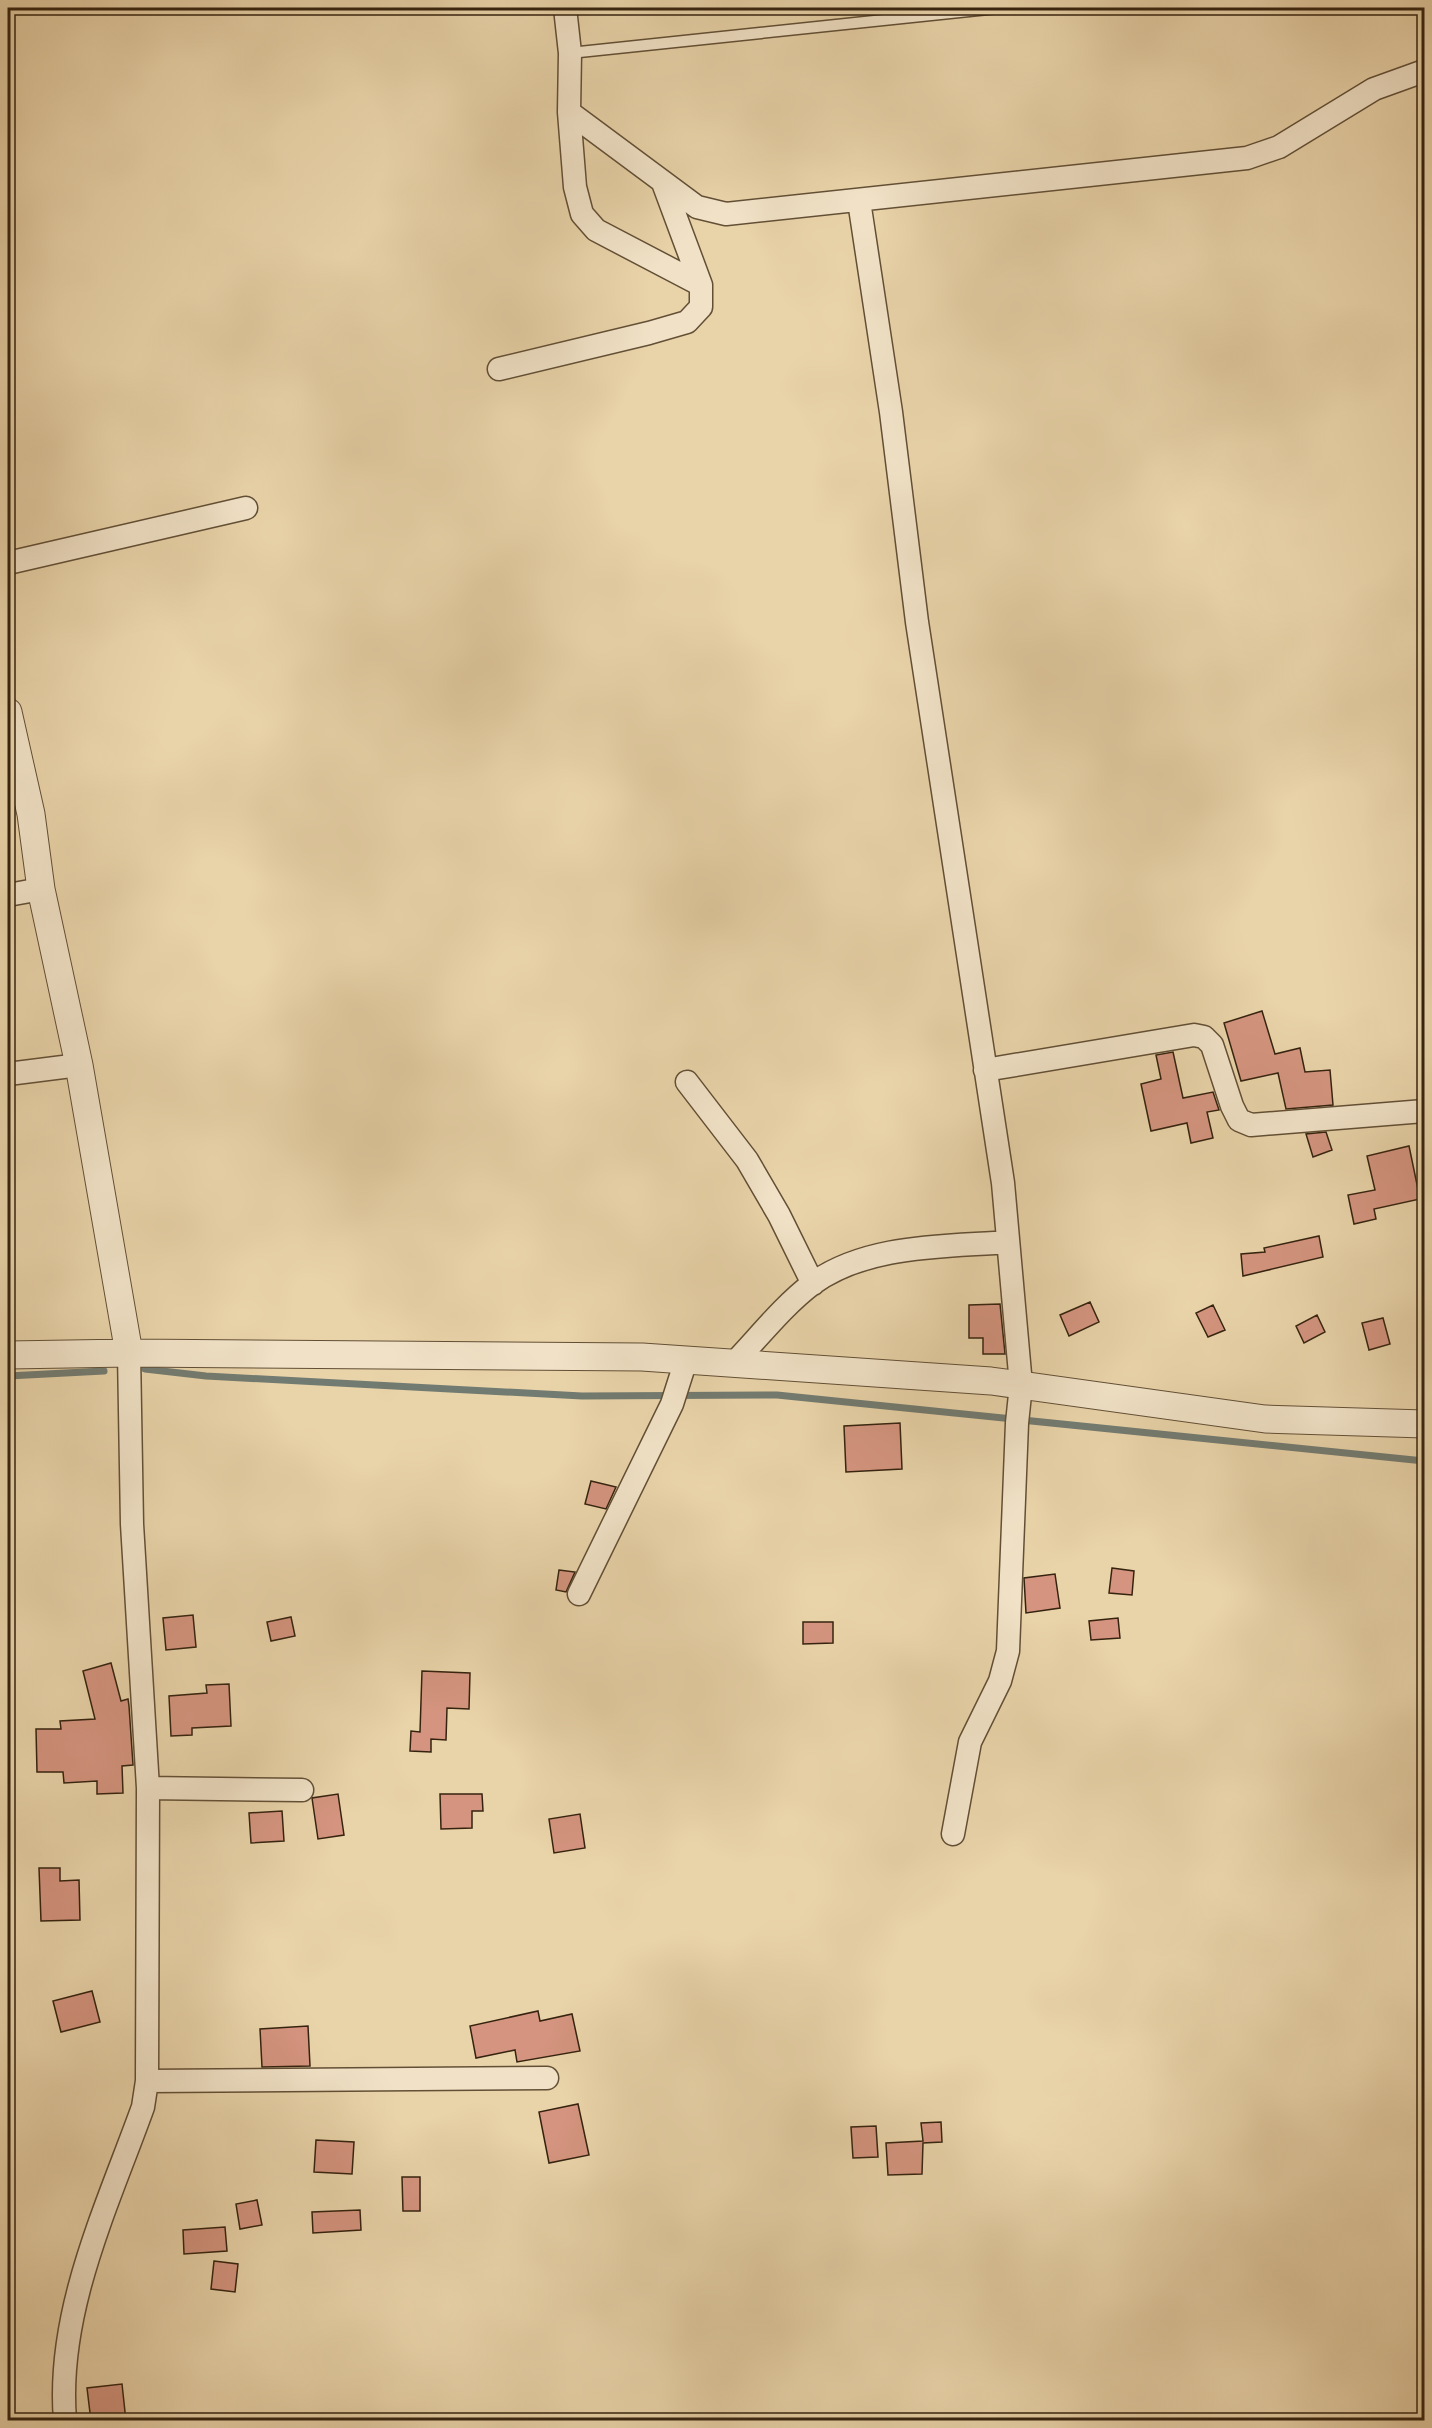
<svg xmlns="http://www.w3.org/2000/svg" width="1432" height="2428" font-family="Alegreya,serif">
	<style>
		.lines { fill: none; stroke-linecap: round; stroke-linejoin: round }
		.stream { stroke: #727b71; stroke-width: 7 }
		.building { fill: #d4947f; stroke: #35230f; stroke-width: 1.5 }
		.service-casing { stroke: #624f36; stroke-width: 13 }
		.minor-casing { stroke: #624f36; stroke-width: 25 }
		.tertiary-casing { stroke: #624f36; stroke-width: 29 }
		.service { stroke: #f1e2c7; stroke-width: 10 }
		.minor { stroke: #f1e2c7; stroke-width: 22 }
		.tertiary { stroke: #f1e2c7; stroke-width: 27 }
	</style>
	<rect width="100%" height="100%" fill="#e9d3a9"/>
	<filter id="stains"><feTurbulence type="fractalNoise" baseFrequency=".00333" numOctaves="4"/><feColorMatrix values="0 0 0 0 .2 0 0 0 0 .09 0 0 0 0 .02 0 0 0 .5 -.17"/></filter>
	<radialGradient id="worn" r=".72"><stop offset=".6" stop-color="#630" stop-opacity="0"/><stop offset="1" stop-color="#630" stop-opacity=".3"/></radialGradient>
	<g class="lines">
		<path class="stream" d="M 145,1369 L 206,1376 L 582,1396 L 777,1395 L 1424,1461
			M 8,1376 L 104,1371"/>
	</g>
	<path class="building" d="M 1262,1011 L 1275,1054 L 1300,1048 L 1305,1072 L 1330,1070 L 1333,1105 L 1286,1109 L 1278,1073 L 1241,1081 L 1224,1023 Z
		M 1173,1052 L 1183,1098 L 1213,1092 L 1219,1110 L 1207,1112 L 1213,1138 L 1191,1143 L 1187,1123 L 1151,1131 L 1141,1084 L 1161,1079 L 1156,1055 Z
		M 1326,1132 L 1332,1150 L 1313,1157 L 1306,1134 Z
		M 1409,1146 L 1420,1199 L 1374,1209 L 1376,1219 L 1354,1224 L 1348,1195 L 1375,1190 L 1367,1156 Z
		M 1319,1236 L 1323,1257 L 1243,1276 L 1241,1254 L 1265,1252 L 1264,1248 Z
		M 1090,1302 L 1099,1322 L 1069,1336 L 1060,1315 Z
		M 1000,1304 L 1005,1354 L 983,1354 L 983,1338 L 969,1338 L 969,1305 Z
		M 1213,1305 L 1225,1330 L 1208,1337 L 1196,1313 Z
		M 1317,1315 L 1325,1332 L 1304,1343 L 1296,1326 Z
		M 1383,1318 L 1390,1344 L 1369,1350 L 1362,1323 Z
		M 900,1423 L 902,1469 L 846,1472 L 844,1426 Z
		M 591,1481 L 616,1487 L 606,1509 L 585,1504 Z
		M 1112,1568 L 1134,1571 L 1132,1595 L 1109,1593 Z
		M 559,1570 L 575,1572 L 566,1592 L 556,1590 Z
		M 1055,1574 L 1060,1608 L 1026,1613 L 1024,1578 Z
		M 193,1615 L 196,1647 L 166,1650 L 163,1618 Z
		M 291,1617 L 295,1636 L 271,1641 L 267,1622 Z
		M 1118,1618 L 1120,1638 L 1091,1640 L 1089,1621 Z
		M 803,1622 L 833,1622 L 833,1643 L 803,1644 Z
		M 111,1663 L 121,1701 L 128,1699 L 129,1706 L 133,1765 L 122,1766 L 123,1793 L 97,1794 L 97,1781 L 64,1783 L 63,1772 L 37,1772 L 36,1729 L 61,1729 L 60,1721 L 95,1719 L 83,1671 Z
		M 422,1671 L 470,1673 L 469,1709 L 447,1708 L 446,1740 L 431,1739 L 431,1752 L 410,1751 L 411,1731 L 420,1732 Z
		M 229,1684 L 231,1726 L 192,1728 L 192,1735 L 171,1736 L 169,1696 L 207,1693 L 206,1685 Z
		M 338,1794 L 344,1835 L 318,1839 L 312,1798 Z
		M 440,1794 L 482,1794 L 483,1811 L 472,1811 L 472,1828 L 441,1829 Z
		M 282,1811 L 284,1841 L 251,1843 L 249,1813 Z
		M 580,1814 L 585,1848 L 554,1853 L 549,1819 Z
		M 39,1868 L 60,1868 L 60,1881 L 79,1880 L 80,1920 L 41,1921 Z
		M 92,1991 L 100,2022 L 61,2032 L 53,2001 Z
		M 538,2011 L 540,2021 L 572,2014 L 580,2051 L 517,2062 L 515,2050 L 476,2058 L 470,2026 Z
		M 308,2026 L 310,2066 L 262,2067 L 260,2029 Z
		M 578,2104 L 589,2155 L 549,2163 L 539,2112 Z
		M 941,2122 L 942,2142 L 923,2143 L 922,2174 L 888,2175 L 886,2143 L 923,2141 L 921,2123 Z
		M 876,2126 L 878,2157 L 853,2158 L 851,2127 Z
		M 316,2140 L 354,2142 L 352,2174 L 314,2172 Z
		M 402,2177 L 420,2177 L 420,2211 L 403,2211 Z
		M 257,2200 L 262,2225 L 240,2229 L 236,2204 Z
		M 360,2210 L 361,2230 L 313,2233 L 312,2212 Z
		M 225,2227 L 227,2251 L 184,2254 L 183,2230 Z
		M 214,2261 L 238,2264 L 235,2292 L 211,2289 Z
		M 122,2384 L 126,2421 L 91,2421 L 87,2388 Z"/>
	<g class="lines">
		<defs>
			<path id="service" d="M 570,53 L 998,8"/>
			<path id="minor" d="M 565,8 L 570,53 L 569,112 L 575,187 L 582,214 L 596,230 L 701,285
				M 569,112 L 697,207 L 726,214 L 1247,158 L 1279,147 L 1374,89 L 1424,71
				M 859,201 L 891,412 L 917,622 L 1003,1183 L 1021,1385 L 1017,1423 L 1008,1651 L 1000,1681 L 970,1742 L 953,1834
				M 499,369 L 649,333 L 687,322 L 701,307 L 701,285 L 663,183
				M 8,563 L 246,508
				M 8,895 L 41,889
				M 985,1070 L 1194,1035 L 1204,1037 L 1212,1045 L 1232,1106 L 1239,1120 L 1251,1125 L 1424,1111
				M 8,1074 L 79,1065
				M 687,1082 L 747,1160 L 779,1215 L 813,1284
				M 734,1363 C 759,1337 783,1306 812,1284 C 867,1244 944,1247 1008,1242
				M 579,1594 L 672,1404 L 686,1360
				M 148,1788 L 302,1790
				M 147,2081 L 547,2078
				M 65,2420 C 56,2312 107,2207 143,2107 L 147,2081 L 148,1788 L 132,1524 L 129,1353"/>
			<path id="tertiary" d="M 8,712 L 31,814 L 41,889 L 79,1065 L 129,1353
				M 8,1355 L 129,1353 L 642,1357 L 991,1381 L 1265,1419 L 1424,1424"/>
		</defs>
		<use href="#service" class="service-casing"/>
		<use href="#minor" class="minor-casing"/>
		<use href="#tertiary" class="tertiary-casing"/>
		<use href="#service" class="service"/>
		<use href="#minor" class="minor"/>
		<use href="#tertiary" class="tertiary"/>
	</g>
	<rect width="1432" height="2428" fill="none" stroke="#e9d3a9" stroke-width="30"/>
	<rect x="9" y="9" width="1414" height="2410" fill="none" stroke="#35230f" stroke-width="3"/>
	<rect x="15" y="15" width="1402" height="2398" fill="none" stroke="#35230f" stroke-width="1.5"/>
	<rect width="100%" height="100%" filter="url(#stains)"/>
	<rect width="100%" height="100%" fill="url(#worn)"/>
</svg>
